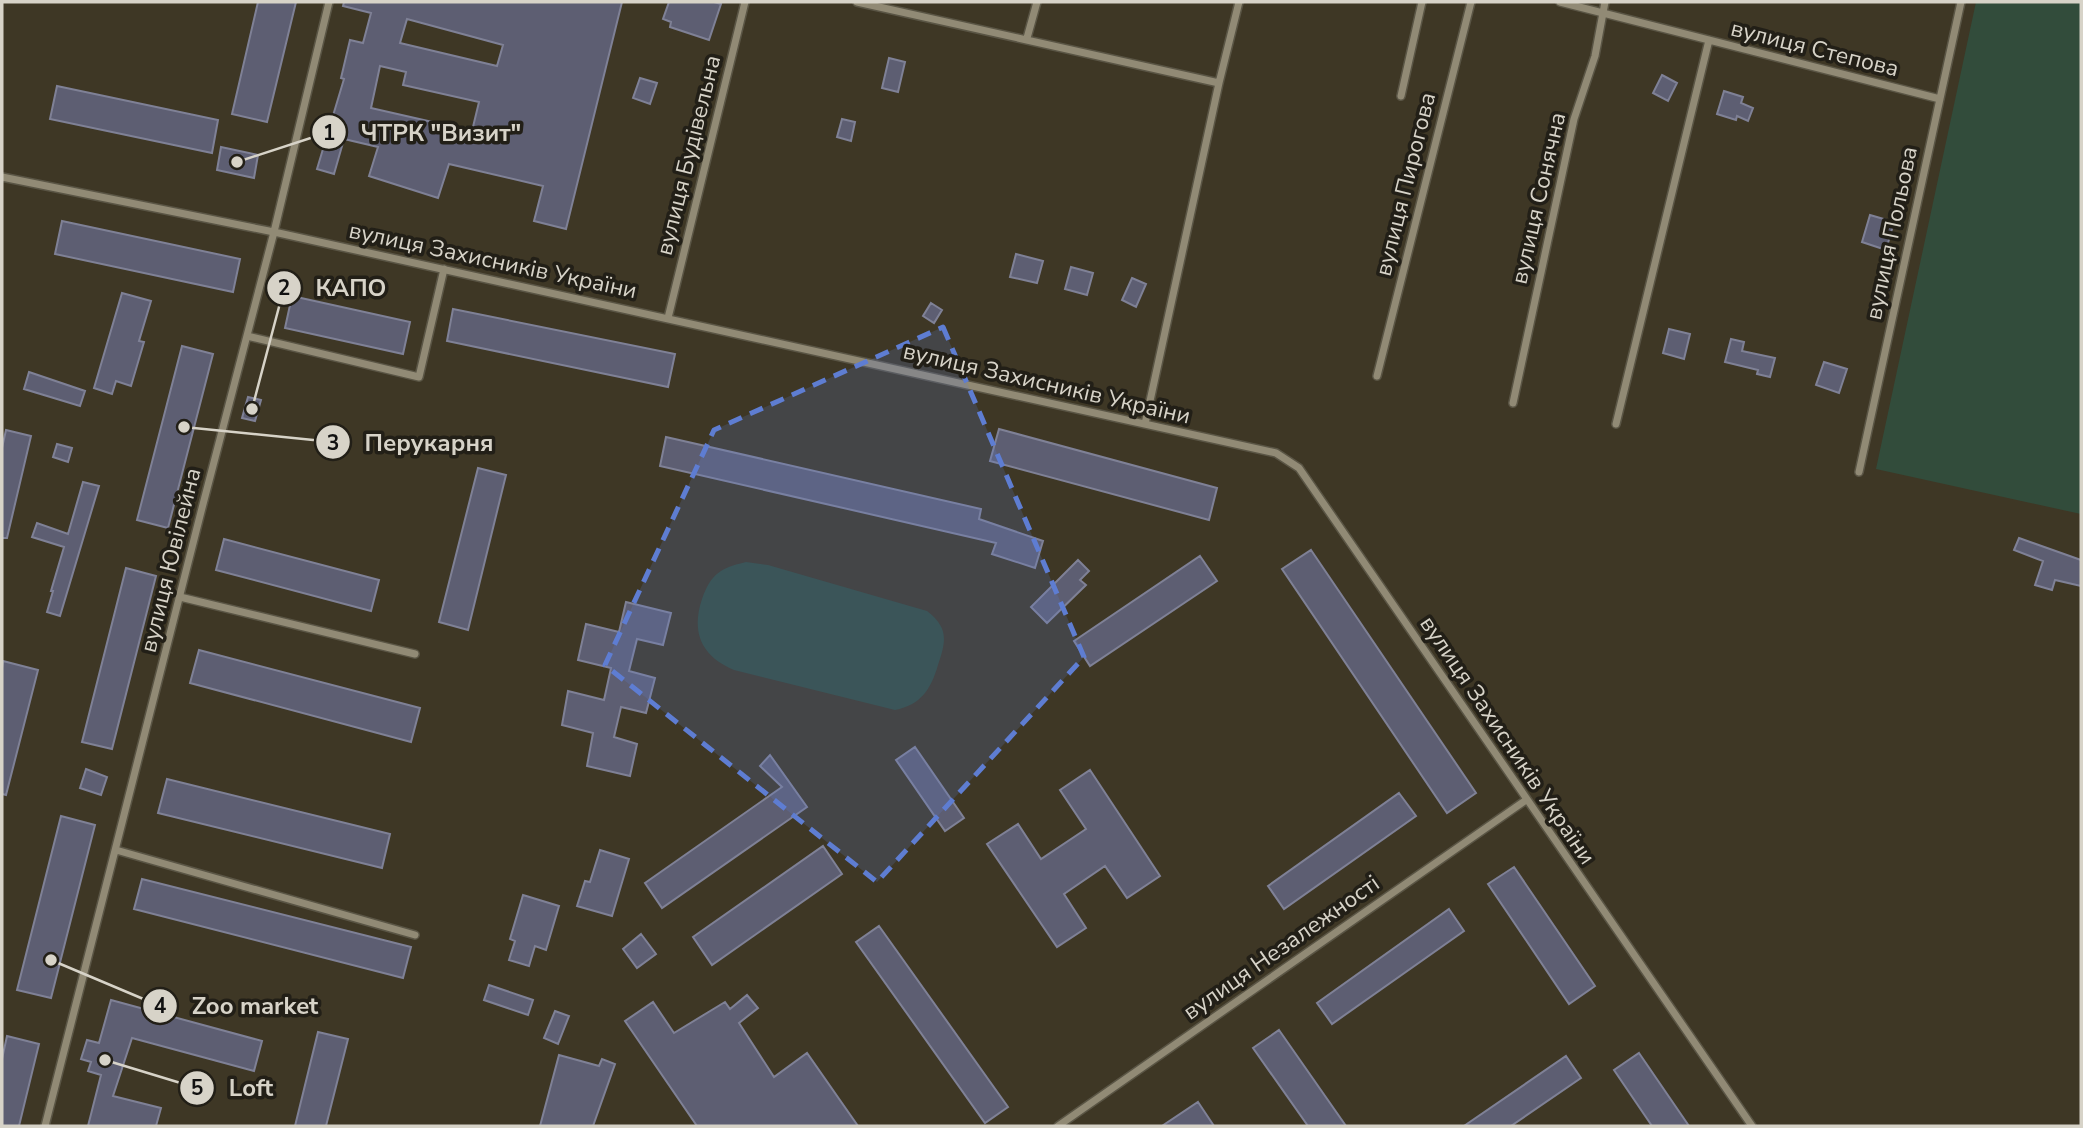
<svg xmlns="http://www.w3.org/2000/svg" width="2083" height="1128" font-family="'Nunito Sans',sans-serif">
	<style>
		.green { fill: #324c3b }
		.building { fill: #5d5e72; stroke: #7f8196; stroke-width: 2; fill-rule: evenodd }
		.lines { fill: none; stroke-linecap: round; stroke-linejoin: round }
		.street-casing { stroke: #5a5545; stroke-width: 10 }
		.street { stroke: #918a75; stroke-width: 7 }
		.marked { fill: #5e7dd2; fill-opacity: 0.2; stroke: #5e7dd2; stroke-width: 5; stroke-dasharray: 14 9; stroke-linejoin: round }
		.labels { text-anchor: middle; stroke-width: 7; stroke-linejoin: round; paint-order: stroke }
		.street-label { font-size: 23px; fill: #d7d3c8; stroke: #221f17 }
		.leader { fill: none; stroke: #d7d3c8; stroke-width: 2.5 }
		.callout-dot { fill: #d7d3c8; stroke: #221f17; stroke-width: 2.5 }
		.mark-label { font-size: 21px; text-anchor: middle; font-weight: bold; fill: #111 }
		.callout-label { font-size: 24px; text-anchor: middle; font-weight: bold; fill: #d7d3c8; stroke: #221f17; stroke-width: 7; stroke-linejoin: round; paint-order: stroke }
	</style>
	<rect width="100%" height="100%" fill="#3e3725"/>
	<path class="green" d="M 1976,2 L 2081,2 L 2081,514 L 1876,469 Z
		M 746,562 L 768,565 L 927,611 C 949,628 946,641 938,665 C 931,689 921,705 895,710 L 734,670 C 701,656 691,632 702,599 C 711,574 720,568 746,562 Z"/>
	<path class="building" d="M 258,2 L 296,2 L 267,122 L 232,114 Z
		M 344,2 L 622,2 L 566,229 L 534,221 L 543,186 L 449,164 L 438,198 L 369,176 L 378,147 L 344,139 L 334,174 L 317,169 L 344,79 L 341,78 L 350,40 L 363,43 L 371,13 L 343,6 ZM 407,19 L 503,45 L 497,66 L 400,43 ZM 380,66 L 406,72 L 403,85 L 479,102 L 472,131 L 371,108 Z
		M 669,2 L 714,2 L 721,4 L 709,40 L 670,27 L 671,22 L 663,19 Z
		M 889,58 L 905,62 L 898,92 L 882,88 Z
		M 1662,75 L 1677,83 L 1668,101 L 1653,93 Z
		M 640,78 L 657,83 L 650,104 L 633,98 Z
		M 57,86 L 218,120 L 212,153 L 50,119 Z
		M 1724,91 L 1743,97 L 1741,103 L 1753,108 L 1748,121 L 1737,116 L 1736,120 L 1717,114 Z
		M 842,119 L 855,122 L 851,141 L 837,137 Z
		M 221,147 L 258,155 L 254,178 L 217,170 Z
		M 1870,215 L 1894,222 L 1886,250 L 1862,242 Z
		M 62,221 L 240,259 L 233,292 L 55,254 Z
		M 1016,254 L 1043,261 L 1037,283 L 1010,277 Z
		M 1071,267 L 1093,273 L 1087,295 L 1065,289 Z
		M 1132,278 L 1146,284 L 1136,307 L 1122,300 Z
		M 122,293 L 151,301 L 139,341 L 144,342 L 131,386 L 116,381 L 112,394 L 94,388 Z
		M 292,296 L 410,322 L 403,354 L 285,328 Z
		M 931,303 L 942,310 L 934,323 L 923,316 Z
		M 453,309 L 675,354 L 668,387 L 447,341 Z
		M 1669,329 L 1690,334 L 1684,359 L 1663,353 Z
		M 1731,339 L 1744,342 L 1742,351 L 1775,358 L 1770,377 L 1757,374 L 1758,370 L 1725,362 Z
		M 182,346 L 213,354 L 168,528 L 137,520 Z
		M 1824,362 L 1847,369 L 1839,393 L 1816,385 Z
		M 29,372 L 85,391 L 80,406 L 24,389 Z
		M 248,397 L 261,400 L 255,421 L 242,418 Z
		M 999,429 L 1217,488 L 1209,520 L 990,461 Z
		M 6,430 L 31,436 L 7,538 L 2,538 L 2,448 Z
		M 666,437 L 981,509 L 979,519 L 1043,541 L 1035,568 L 992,554 L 996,543 L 660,466 Z
		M 57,444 L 72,448 L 68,462 L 53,457 Z
		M 478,468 L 506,475 L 468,630 L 439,622 Z
		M 83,482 L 99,486 L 60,616 L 47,612 L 53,591 L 51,591 L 64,547 L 32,537 L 37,523 L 68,534 Z
		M 2019,538 L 2081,560 L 2081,586 L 2055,580 L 2052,590 L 2035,585 L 2043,561 L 2014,550 Z
		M 224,539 L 379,580 L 371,611 L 216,570 Z
		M 1311,550 L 1476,793 L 1447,813 L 1282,569 Z
		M 1200,556 L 1217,581 L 1090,666 L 1074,641 Z
		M 1078,560 L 1089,571 L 1080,580 L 1086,585 L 1047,623 L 1031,607 Z
		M 126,568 L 156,576 L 112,749 L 82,742 Z
		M 626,602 L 671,613 L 663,645 L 637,639 L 629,671 L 655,678 L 646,713 L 621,707 L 614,737 L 637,744 L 630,776 L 587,766 L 593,733 L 562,725 L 568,691 L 604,700 L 611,668 L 578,660 L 586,624 L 619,632 Z
		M 199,650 L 420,708 L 411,742 L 190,683 Z
		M 3,661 L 38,670 L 6,795 L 2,794 L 2,668 Z
		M 915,747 L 964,818 L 945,831 L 896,760 Z
		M 770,755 L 807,807 L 662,908 L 645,883 L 782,787 L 760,766 Z
		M 86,769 L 107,777 L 101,795 L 80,788 Z
		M 1090,770 L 1160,876 L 1127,898 L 1105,866 L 1064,894 L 1086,928 L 1057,947 L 987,844 L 1018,824 L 1041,859 L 1086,829 L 1060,790 Z
		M 167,779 L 390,834 L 382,868 L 158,813 Z
		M 1399,793 L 1416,816 L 1284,909 L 1268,886 Z
		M 61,816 L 95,825 L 51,998 L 17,990 Z
		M 823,846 L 842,874 L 712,965 L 693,937 Z
		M 600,850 L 629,859 L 612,916 L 577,906 L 585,881 L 590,882 Z
		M 1514,867 L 1595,986 L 1569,1004 L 1488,884 Z
		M 142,879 L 411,947 L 403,978 L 134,909 Z
		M 523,895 L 559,906 L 546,950 L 535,946 L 529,966 L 509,960 L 515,941 L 510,939 Z
		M 1449,909 L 1464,931 L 1332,1024 L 1317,1003 Z
		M 879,926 L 1008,1107 L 985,1123 L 856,942 Z
		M 641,934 L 656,954 L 637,968 L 623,949 Z
		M 489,985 L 533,1000 L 528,1015 L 484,1000 Z
		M 747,995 L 758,1008 L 739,1023 L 774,1077 L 807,1053 L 858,1126 L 697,1126 L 625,1021 L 653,1002 L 674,1033 L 725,1002 L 730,1009 Z
		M 111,1000 L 262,1041 L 254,1071 L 132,1038 L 113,1096 L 161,1108 L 156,1126 L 88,1126 L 101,1075 L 88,1071 L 91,1062 L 81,1059 L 87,1040 L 99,1043 Z
		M 555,1011 L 569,1016 L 558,1044 L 544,1038 Z
		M 1279,1030 L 1346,1126 L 1308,1126 L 1253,1048 Z
		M 318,1032 L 348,1039 L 326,1126 L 295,1126 Z
		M 7,1036 L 39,1044 L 19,1126 L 2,1126 L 2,1059 Z
		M 1639,1053 L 1689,1126 L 1652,1126 L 1614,1070 Z
		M 559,1055 L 599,1066 L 602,1059 L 615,1064 L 593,1126 L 540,1126 Z
		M 1566,1056 L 1581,1078 L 1511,1126 L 1464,1126 Z
		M 1198,1102 L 1214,1126 L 1162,1126 Z"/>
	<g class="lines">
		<defs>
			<path id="street" d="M 857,2 L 1219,83
				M 1560,2 L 1940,99
				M 1027,38 L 1037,2
				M 1401,96 L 1422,2
				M 2,177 L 274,232 L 1276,453 L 1299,468 L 1752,1126
				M 668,318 L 745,2
				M 247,336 L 419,377 L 444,269
				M 1377,376 L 1471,2
				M 1513,403 L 1574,119 L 1595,56 L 1605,2
				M 1145,424 L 1219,83 L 1239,2
				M 1616,424 L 1709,40
				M 1859,472 L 1961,2
				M 180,597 L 415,654
				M 116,850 L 415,935
				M 45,1126 L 202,508 L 274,232 L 329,2
				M 1058,1126 L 1526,800"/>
		</defs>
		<use href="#street" class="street-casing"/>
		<use href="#street" class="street"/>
	</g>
	<path class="marked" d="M 943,327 L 1084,657 L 877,882 L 605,665 L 714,430 Z"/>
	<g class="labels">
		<g class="street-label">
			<text transform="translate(1815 48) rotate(14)" y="8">вулиця Степова</text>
			<text transform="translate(688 155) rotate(-76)" y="8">вулиця Будівельна</text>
			<text transform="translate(1405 184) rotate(-76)" y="8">вулиця Пирогова</text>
			<text transform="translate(1538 198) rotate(-77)" y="8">вулиця Сонячна</text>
			<text transform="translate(1891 233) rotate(-78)" y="8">вулиця Польова</text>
			<text transform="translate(493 260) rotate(12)" y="8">вулиця Захисників України</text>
			<text transform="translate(1047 383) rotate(13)" y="8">вулиця Захисників України</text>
			<text transform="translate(170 560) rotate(-76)" y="8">вулиця Ювілейна</text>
			<text transform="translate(1508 740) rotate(56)" y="8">вулиця Захисників України</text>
			<text transform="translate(1281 947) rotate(-35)" y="8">вулиця Незалежності</text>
		</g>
	</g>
	<path class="leader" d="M237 162L329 132M252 409L284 288M184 427L333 442M51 960L160 1006M105 1060L197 1088"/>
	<g class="callout-dot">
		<circle cx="237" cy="162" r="7"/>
		<circle cx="252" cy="409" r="7"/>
		<circle cx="184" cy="427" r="7"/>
		<circle cx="51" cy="960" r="7"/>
		<circle cx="105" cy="1060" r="7"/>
		<circle cx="329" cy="132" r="18"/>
		<circle cx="284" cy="288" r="18"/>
		<circle cx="333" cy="442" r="18"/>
		<circle cx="160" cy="1006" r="18"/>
		<circle cx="197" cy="1088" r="18"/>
	</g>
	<g class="mark-label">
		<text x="329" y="140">1</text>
		<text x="284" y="295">2</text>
		<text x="333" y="450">3</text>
		<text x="160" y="1013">4</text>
		<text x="197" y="1095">5</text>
	</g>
	<g class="callout-label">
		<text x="441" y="141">ЧТРК "Визит"</text>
		<text x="351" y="296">КАПО</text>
		<text x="429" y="451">Перукарня</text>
		<text x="255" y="1014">Zoo market</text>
		<text x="251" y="1096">Loft</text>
	</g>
	<rect width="2083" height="1128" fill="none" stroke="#d7d3c8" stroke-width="7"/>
</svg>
